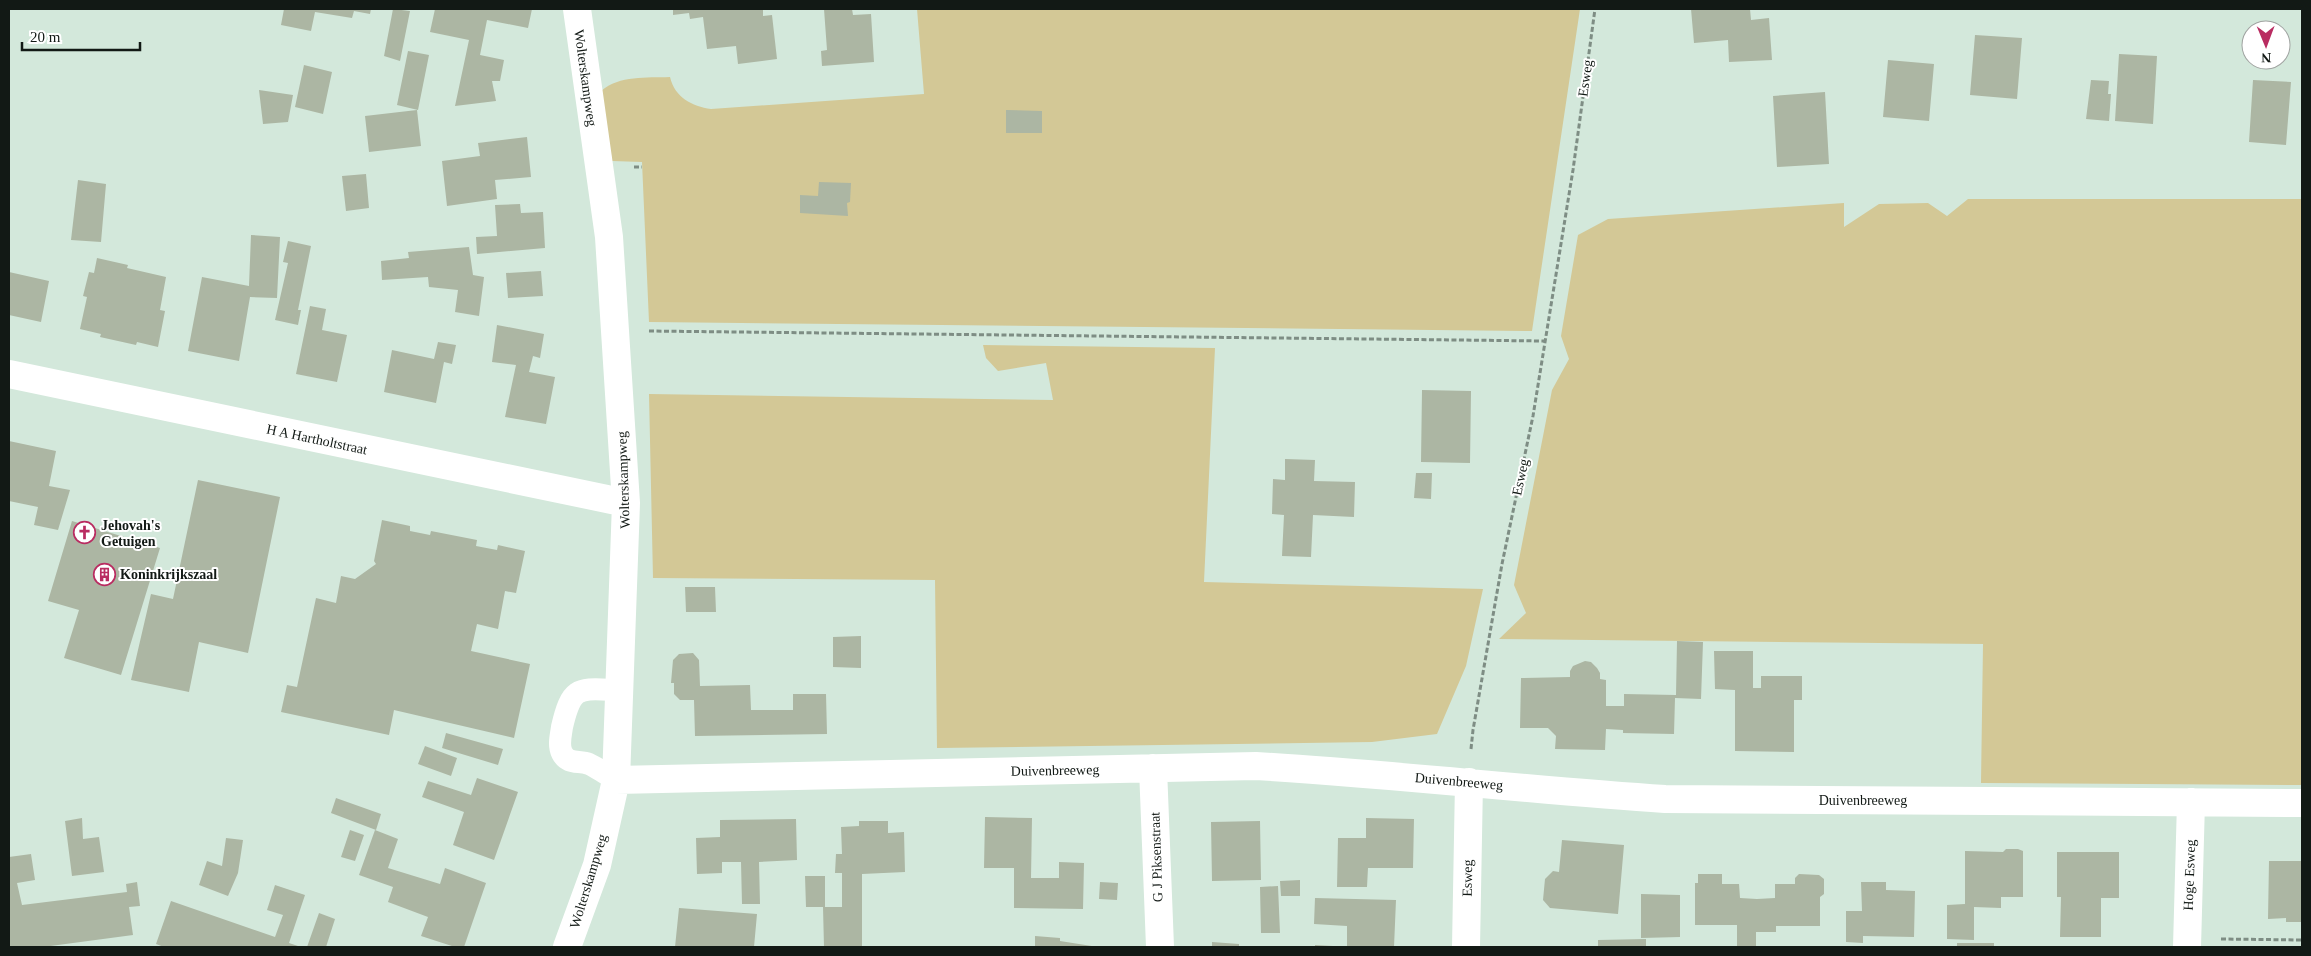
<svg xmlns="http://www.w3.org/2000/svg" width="2311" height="956" font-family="Georgia,serif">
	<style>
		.green { fill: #d3c896 }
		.building { fill: #acb6a3 }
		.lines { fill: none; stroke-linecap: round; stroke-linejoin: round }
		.path { stroke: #7e8d84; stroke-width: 3; stroke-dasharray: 5 2.5; stroke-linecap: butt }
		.service { stroke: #fff; stroke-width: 22 }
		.minor { stroke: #fff; stroke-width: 28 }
		.labels { text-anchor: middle; stroke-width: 4; stroke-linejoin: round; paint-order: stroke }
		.street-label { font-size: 14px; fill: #121915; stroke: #fff }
		.poi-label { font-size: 14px; font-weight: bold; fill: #121915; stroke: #fff; text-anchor: start }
	</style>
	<rect width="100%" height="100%" fill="#d3e8db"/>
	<path class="green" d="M 917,9 L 1580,9 L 1532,331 L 649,322 L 642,162 L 612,161 L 601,91 C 620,75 646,78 670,77 C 675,98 692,106 711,109 L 924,94 Z
		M 1968,199 L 2302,199 L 2302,785 L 1981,783 L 1983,644 L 1499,639 L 1526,613 L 1514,585 L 1552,390 L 1569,359 L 1561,336 L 1578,235 L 1608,219 L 1844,203 L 1844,227 L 1879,204 L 1928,203 L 1947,216 Z
		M 983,345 L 1215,348 L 1204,582 L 1483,589 L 1466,666 L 1437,734 L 1372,742 L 937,748 L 935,580 L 653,578 L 649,394 L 1053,400 L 1046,363 L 998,371 L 986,358 Z"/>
	<path class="building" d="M 284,9 L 290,10 L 371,9 L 370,14 L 354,11 L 352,18 L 315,12 L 311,31 L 281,25 Z
		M 393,9 L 410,11 L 400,61 L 384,56 Z
		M 435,9 L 532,9 L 528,28 L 487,20 L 480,55 L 504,60 L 500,81 L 492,81 L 496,101 L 455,106 L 469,40 L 430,32 Z
		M 673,9 L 763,9 L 763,16 L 772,15 L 777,59 L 738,64 L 736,46 L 707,49 L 703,17 L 690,19 L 689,13 L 673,15 Z
		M 824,9 L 852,9 L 853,15 L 871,14 L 874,62 L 822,66 L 821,51 L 827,50 Z
		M 1691,9 L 1750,9 L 1751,20 L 1769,18 L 1772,60 L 1729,62 L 1728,40 L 1694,43 Z
		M 1975,35 L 2022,38 L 2017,99 L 1970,95 Z
		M 408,51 L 429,55 L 418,110 L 397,105 Z
		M 2119,54 L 2157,56 L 2153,124 L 2115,121 Z
		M 1888,60 L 1934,64 L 1929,121 L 1883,117 Z
		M 304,65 L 332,72 L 323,114 L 295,107 Z
		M 2091,80 L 2109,81 L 2108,94 L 2111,94 L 2109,121 L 2086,119 Z
		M 2253,80 L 2291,82 L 2286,145 L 2249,142 Z
		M 259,90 L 293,95 L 288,122 L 263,124 Z
		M 1825,92 L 1829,164 L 1777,167 L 1773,96 Z
		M 417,110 L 421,146 L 369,152 L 365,116 Z
		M 1006,110 L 1042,111 L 1042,133 L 1006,133 Z
		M 527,137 L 531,177 L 495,180 L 497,199 L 447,206 L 442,161 L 480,156 L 478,143 Z
		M 366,174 L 369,208 L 346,211 L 342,176 Z
		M 78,180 L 106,184 L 101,242 L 71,240 Z
		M 819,182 L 851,183 L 850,202 L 847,203 L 848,216 L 800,213 L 800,195 L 818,196 Z
		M 520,204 L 521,213 L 543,212 L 545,248 L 477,254 L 476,237 L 497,236 L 495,205 Z
		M 251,235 L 280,237 L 277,298 L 250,297 L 239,361 L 188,351 L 202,277 L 249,286 Z
		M 288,241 L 311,246 L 298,310 L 301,310 L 298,325 L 275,320 L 288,263 L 283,262 Z
		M 469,247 L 473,275 L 484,277 L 479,316 L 455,312 L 458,290 L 429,287 L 428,277 L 382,280 L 381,261 L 409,258 L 408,252 Z
		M 97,258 L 128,265 L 127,268 L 166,277 L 160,310 L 165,311 L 158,347 L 137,342 L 136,345 L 100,337 L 101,334 L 80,329 L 87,297 L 83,296 L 89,272 L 94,273 Z
		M 541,271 L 543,296 L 508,298 L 506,273 Z
		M 9,272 L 49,281 L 41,322 L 9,315 Z
		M 310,306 L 326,309 L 322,330 L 347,335 L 337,382 L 296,374 Z
		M 497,325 L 544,334 L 540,358 L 533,356 L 529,372 L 555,377 L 546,424 L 505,417 L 516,365 L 492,362 Z
		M 438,342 L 456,345 L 452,364 L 444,362 L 436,403 L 384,392 L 392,350 L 434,359 Z
		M 1422,390 L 1471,391 L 1470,463 L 1421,462 Z
		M 9,441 L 56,451 L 49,486 L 70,490 L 58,530 L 34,525 L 38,507 L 9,501 Z
		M 1285,459 L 1315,460 L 1314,481 L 1355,482 L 1354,517 L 1313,515 L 1311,557 L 1282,556 L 1284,515 L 1272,514 L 1273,479 L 1285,480 Z
		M 1416,473 L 1432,473 L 1431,499 L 1414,498 Z
		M 198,480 L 280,497 L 248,653 L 199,642 L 189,692 L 131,680 L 151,594 L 173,599 Z
		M 382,520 L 410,526 L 410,531 L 430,535 L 431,531 L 477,540 L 476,546 L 497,550 L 498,545 L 525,551 L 516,593 L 505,591 L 498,629 L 477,624 L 471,651 L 530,664 L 514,738 L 394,710 L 389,735 L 281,712 L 287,685 L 297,687 L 316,598 L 336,603 L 341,576 L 355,579 L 376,564 L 374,561 Z
		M 72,521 L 160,548 L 121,675 L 64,658 L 79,610 L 48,601 Z
		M 685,587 L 715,587 L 716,612 L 686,612 Z
		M 861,636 L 861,668 L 833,667 L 833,637 Z
		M 1677,641 L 1703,642 L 1701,699 L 1675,698 L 1674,734 L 1623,733 L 1623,730 L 1606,729 L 1605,750 L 1555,749 L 1556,736 L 1548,728 L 1520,728 L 1521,678 L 1570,677 L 1570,671 L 1573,666 L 1585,661 L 1591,662 L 1597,668 L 1600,673 L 1600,679 L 1606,680 L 1606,706 L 1624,706 L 1624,694 L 1676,695 Z
		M 1714,651 L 1753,651 L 1753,688 L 1761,688 L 1761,676 L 1802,676 L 1802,700 L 1794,700 L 1794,752 L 1735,751 L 1735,690 L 1715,689 Z
		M 693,653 L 699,660 L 700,686 L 750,685 L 751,710 L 793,710 L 793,694 L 826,694 L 827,734 L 695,736 L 694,700 L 680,700 L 674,694 L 674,683 L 671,683 L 673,660 L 679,654 Z
		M 446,733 L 503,749 L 498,765 L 442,748 Z
		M 425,746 L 457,758 L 451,776 L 418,764 Z
		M 477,778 L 518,792 L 494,860 L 453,845 L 464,812 L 422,797 L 428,781 L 471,795 Z
		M 336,798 L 381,814 L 376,830 L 331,813 Z
		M 985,817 L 1032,818 L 1031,878 L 1059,878 L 1059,862 L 1084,863 L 1083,909 L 1014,908 L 1014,868 L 984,868 Z
		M 82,818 L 83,839 L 99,837 L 104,872 L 72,876 L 65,821 Z
		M 1366,818 L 1414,819 L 1413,868 L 1368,868 L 1367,887 L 1337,887 L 1338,838 L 1366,838 Z
		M 796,819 L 797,860 L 759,862 L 760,904 L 742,904 L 741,862 L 722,862 L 722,873 L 697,874 L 696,838 L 720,837 L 720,820 Z
		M 859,821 L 888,821 L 888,833 L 904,832 L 905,872 L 862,874 L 862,947 L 824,947 L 823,907 L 806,907 L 805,876 L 825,876 L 825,907 L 842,907 L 842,873 L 835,873 L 836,854 L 842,854 L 841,827 L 859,826 Z
		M 1260,821 L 1261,880 L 1212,881 L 1211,822 Z
		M 350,830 L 364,835 L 355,861 L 341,857 Z
		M 375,830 L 398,839 L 388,868 L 440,884 L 445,868 L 486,883 L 464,947 L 455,947 L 421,936 L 428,917 L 388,902 L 393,887 L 359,875 Z
		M 226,838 L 243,840 L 238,873 L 228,896 L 199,885 L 207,861 L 222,866 Z
		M 1562,840 L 1624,845 L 1618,914 L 1550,908 L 1543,900 L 1545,879 L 1553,871 L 1559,872 Z
		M 2006,849 L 2018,849 L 2023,851 L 2023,897 L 2001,897 L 2001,908 L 1974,907 L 1974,940 L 1947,939 L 1947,905 L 1965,904 L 1965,851 L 2003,852 Z
		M 2057,852 L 2119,852 L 2119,898 L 2101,898 L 2101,937 L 2060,937 L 2061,897 L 2057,897 Z
		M 31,854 L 35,880 L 17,883 L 22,905 L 127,892 L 126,884 L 137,882 L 140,906 L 129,907 L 133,935 L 43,947 L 9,947 L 9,857 Z
		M 2269,861 L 2302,861 L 2302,922 L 2286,922 L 2286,918 L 2268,919 Z
		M 1698,874 L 1722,874 L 1722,884 L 1739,884 L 1740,898 L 1757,899 L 1775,898 L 1775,884 L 1795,884 L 1795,878 L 1799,874 L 1819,875 L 1824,879 L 1824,894 L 1820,897 L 1820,926 L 1776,926 L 1776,932 L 1756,932 L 1756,947 L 1737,947 L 1737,925 L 1695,925 L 1695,883 L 1698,883 Z
		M 1300,880 L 1300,896 L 1281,896 L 1280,881 Z
		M 1100,882 L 1118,883 L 1117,900 L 1099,899 Z
		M 1861,882 L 1886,882 L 1886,890 L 1915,891 L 1914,937 L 1863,936 L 1863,943 L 1846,942 L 1846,911 L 1862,911 Z
		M 275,885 L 305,895 L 289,943 L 301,947 L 164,947 L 156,944 L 171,901 L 275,937 L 283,915 L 267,910 Z
		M 1278,886 L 1280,933 L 1261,933 L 1260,887 Z
		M 1641,894 L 1680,895 L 1680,937 L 1641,938 Z
		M 1315,898 L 1396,900 L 1394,947 L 1347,947 L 1347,926 L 1314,924 Z
		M 679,908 L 757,914 L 754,947 L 675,947 Z
		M 319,913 L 335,919 L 326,947 L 307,947 Z
		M 1035,936 L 1060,938 L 1060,941 L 1098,947 L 1035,947 Z
		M 1646,939 L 1646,947 L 1598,947 L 1598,940 Z
		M 1212,942 L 1239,944 L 1239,947 L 1212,947 Z
		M 1957,943 L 1994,943 L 1994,947 L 1957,947 Z
		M 1315,945 L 1333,946 L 1333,947 L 1315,947 Z"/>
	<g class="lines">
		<path class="path" d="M 634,167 L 642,167
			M 649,331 L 1545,341
			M 1471,749 L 1473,730 L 1502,564 L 1533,416 L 1573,170 L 1595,9
			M 2221,939 L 2302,940"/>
		<path class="service" d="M 616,780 C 607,775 598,768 589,764 C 579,760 568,765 562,753 C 558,745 561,735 562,727 C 572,684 579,689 619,690"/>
		<path class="minor" d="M 9,374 L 626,503
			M 1153,768 L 1160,947
			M 616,780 L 1256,766 C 1393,774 1528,790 1665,799 L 2302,803
			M 567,947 L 597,865 L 616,780 L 626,503 L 609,237 L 577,9
			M 1466,947 L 1469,782
			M 2187,947 L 2191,802"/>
	</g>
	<defs>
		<symbol id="church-ring" viewBox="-11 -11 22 22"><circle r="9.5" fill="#fff" stroke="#b92c61" stroke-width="1.5"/><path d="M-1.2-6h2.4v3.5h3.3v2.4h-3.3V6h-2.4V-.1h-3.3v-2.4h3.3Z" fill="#b92c61"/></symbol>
		<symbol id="building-ring" viewBox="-11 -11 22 22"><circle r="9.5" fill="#fff" stroke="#b92c61" stroke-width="1.5"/><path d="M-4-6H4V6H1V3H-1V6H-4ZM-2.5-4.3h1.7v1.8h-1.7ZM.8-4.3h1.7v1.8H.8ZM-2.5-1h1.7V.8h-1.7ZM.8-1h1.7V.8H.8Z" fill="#b92c61"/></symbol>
	</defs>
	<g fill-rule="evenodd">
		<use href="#church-ring" x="72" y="520" width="25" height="25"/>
		<use href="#building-ring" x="92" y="562" width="25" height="25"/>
	</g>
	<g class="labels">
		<g class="street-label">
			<text transform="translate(586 78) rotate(82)" y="5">Wolterskampweg</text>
			<text transform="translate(1585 78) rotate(-82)" y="5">Esweg</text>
			<text transform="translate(317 439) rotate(12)" y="5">H A Hartholtstraat</text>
			<text transform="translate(1520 477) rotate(-78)" y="5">Esweg</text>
			<text transform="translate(623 480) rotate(-92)" y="5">Wolterskampweg</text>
			<text transform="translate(1055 770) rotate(-1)" y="5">Duivenbreeweg</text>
			<text transform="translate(1459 781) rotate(5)" y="5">Duivenbreeweg</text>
			<text x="1863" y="805">Duivenbreeweg</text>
			<text transform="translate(1156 857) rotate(-92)" y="5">G J Piksenstraat</text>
			<text transform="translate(2189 875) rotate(-88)" y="5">Hoge Esweg</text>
			<text transform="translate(1467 878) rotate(-89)" y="5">Esweg</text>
			<text transform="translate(588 881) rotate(-73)" y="5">Wolterskampweg</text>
		</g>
		<g class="poi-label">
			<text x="101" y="530">Jehovah's<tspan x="101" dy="16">Getuigen</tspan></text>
			<text x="120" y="579">Koninkrijkszaal</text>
		</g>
	</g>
	<rect width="2311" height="956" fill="none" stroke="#121915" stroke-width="20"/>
	<g transform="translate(2266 45) rotate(179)"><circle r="24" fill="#ffffff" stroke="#a0a3a1"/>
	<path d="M0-4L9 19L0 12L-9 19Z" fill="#b92c61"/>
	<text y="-8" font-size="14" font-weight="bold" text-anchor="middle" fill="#121915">N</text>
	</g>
	<path d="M22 42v8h118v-8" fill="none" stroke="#121915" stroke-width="2.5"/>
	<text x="30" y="42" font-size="15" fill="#121915" stroke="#ffffff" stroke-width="4" paint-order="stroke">20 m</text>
</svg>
